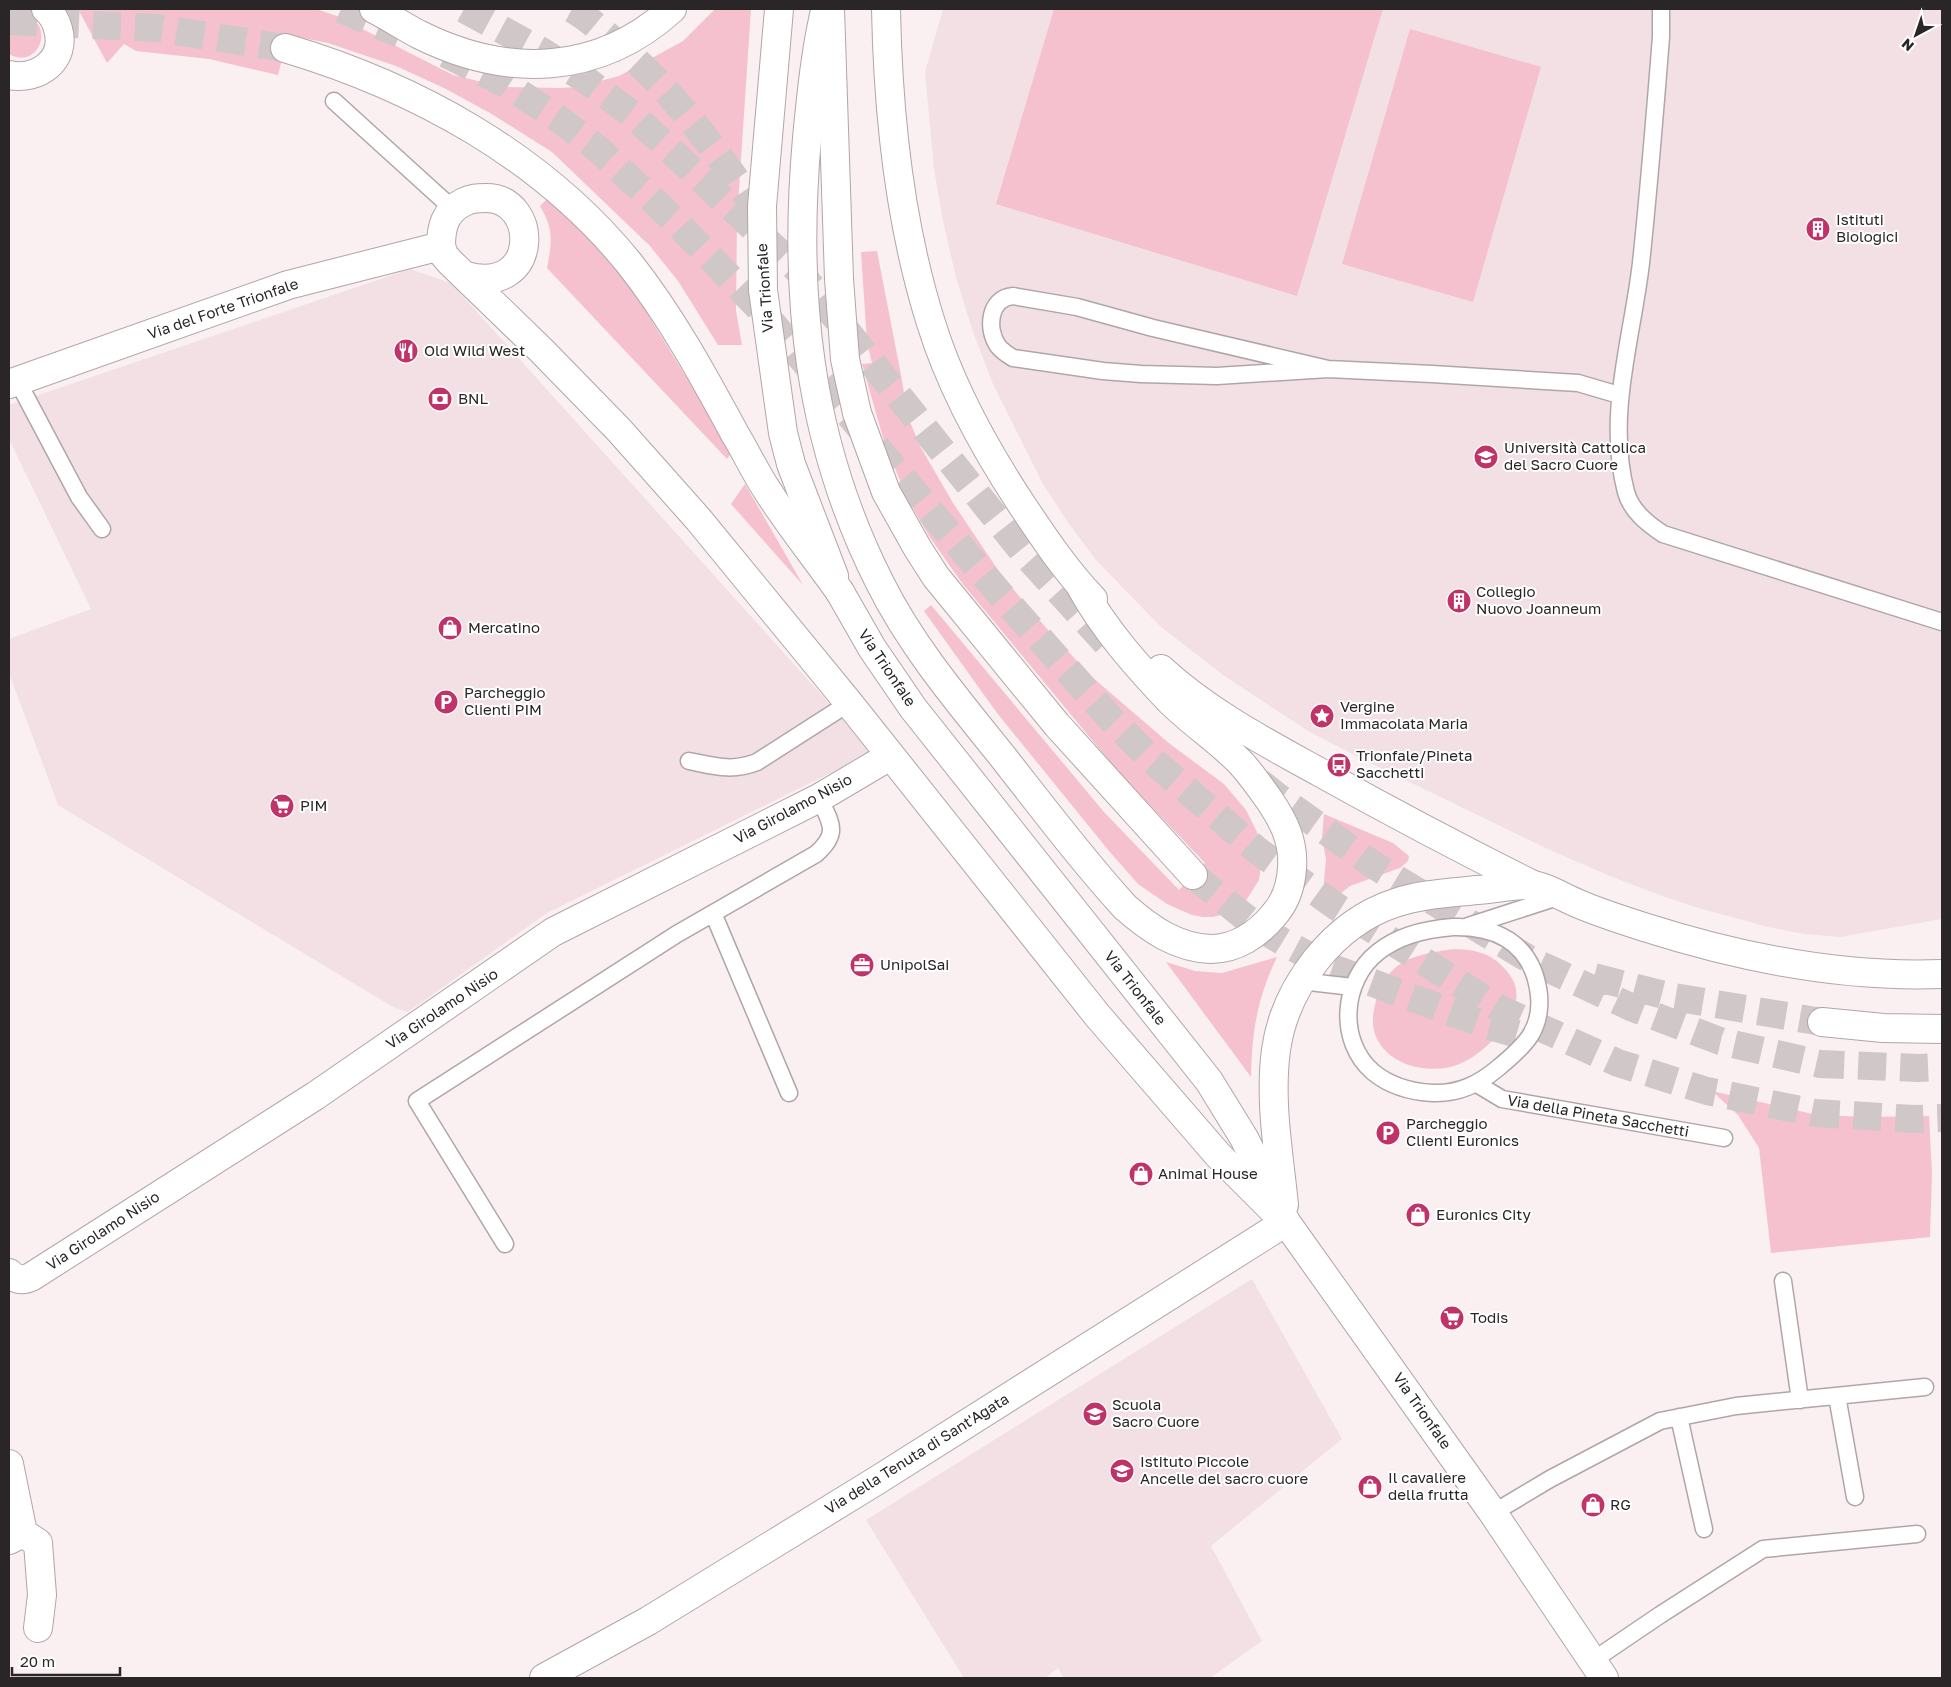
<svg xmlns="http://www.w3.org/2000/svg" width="1951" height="1687" font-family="'Golos Text',sans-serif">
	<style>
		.built { fill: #f3e0e4 }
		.green { fill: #f5c1ce }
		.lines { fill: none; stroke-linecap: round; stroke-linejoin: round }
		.trunk-tunnel { stroke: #d0c7c9; stroke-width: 28; stroke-dasharray: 28 14; stroke-linecap: butt }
		.service-casing { stroke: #b0a6a8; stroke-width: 19 }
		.minor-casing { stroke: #b0a6a8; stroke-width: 30 }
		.tertiary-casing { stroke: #b0a6a8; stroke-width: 30 }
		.secondary-casing { stroke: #b0a6a8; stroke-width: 30 }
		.primary-casing { stroke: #b0a6a8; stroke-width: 30 }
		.trunk-casing { stroke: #b0a6a8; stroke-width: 30 }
		.service { stroke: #fff; stroke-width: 16 }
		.minor { stroke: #fff; stroke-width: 28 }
		.tertiary { stroke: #fff; stroke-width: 28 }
		.secondary { stroke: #fff; stroke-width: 28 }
		.primary { stroke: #fff; stroke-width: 28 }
		.trunk { stroke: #fff; stroke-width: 28 }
		.labels { text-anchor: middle; stroke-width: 4; stroke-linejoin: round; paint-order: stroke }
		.poi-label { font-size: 15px; fill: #2a2627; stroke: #fff; text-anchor: start }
		.street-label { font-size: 15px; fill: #2a2627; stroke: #fff }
	</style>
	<rect width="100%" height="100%" fill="#faeff1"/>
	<path class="built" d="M 943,9 L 1942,9 L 1942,919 L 1840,937 L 1804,934 L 1768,927 L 1695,907 L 1657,894 L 1605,874 L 1550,850 L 1362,759 L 1308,731 L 1223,675 L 1160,626 L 1096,560 L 1067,521 L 1043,484 L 993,384 L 972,329 L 956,277 L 943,221 L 934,169 L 925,72 Z
		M 410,269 L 451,283 L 873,752 L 547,913 L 408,1012 L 393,1007 L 58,805 L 9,673 L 9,639 L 91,609 L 9,439 L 9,405 Z
		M 1252,1279 L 1342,1439 L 1211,1546 L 1262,1641 L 1210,1678 L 1064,1678 L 1058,1668 L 1045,1678 L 964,1678 L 866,1520 Z"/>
	<path class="green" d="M 78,9 L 316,9 L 337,16 L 453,75 L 503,87 L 559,88 L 578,87 L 619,76 L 683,41 L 715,9 L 751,9 L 737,219 L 736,311 L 742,345 L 718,345 L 678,281 L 650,246 L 552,152 L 490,113 L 444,88 L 396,66 L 328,43 L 288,35 L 278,75 L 209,59 L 136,51 L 124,44 L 107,63 Z
		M 1054,9 L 1383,9 L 1297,296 L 996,204 Z
		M 20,16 C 57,17 41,72 9,54 L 9,20 Z
		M 1410,29 L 1541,67 L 1473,302 L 1342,264 Z
		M 547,199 L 588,237 L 628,282 L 732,452 L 727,459 L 547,268 C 552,242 554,230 540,206 Z
		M 877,251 L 901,375 L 908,417 L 920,446 L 953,503 L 1002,576 L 1048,630 L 1092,677 L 1170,744 L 1224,784 L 1246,810 L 1257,832 L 1262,857 L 1259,880 L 1247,899 L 1229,913 L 1213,917 L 1203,917 L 1192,915 L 1167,904 L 1138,884 L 1109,851 L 997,713 L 924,611 L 931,605 L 1104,812 L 1179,890 L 1205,863 L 1121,775 L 962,583 L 929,536 L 907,498 L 884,441 L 862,364 L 872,363 L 867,342 L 861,252 Z
		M 745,484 L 803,585 L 731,504 Z
		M 1324,814 L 1393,843 L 1409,856 L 1408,861 L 1400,868 L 1350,886 L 1326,905 L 1322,904 L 1326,859 L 1322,838 Z
		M 1455,949 C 1476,950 1491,953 1505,969 C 1510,975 1515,982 1516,989 C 1519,1012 1507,1027 1491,1042 C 1478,1054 1464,1065 1446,1068 C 1418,1072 1383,1062 1374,1031 C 1372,1023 1373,1013 1375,1005 C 1378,987 1387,972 1403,962 C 1418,954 1438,951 1455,949 Z
		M 1277,957 C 1257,999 1252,1031 1251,1077 L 1166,962 L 1195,971 L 1222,973 Z
		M 1712,1091 L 1817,1115 L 1870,1117 L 1929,1116 L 1932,1173 L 1930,1237 L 1771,1253 L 1759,1148 L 1738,1115 Z"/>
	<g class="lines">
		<path class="trunk-tunnel" d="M 341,9 L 400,34
			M 464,9 L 543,52 L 586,80 L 633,115 L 797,269 L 1024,553 L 1109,646
			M 572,9 C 585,16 596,26 608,36 C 673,88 721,157 767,225
			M 9,21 L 157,28 L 285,48
			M 446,54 L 506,84 L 559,119 L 598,149 L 674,220 L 761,310 L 1000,594 L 1111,719 L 1153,761 L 1258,851 L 1337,907 L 1500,1009 L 1618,1063 L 1707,1091 L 1815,1113 L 1914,1119 L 1942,1118
			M 1259,782 L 1278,797 L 1372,864 L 1532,961 L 1633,1008 L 1720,1041 L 1820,1064 L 1919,1068 L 1942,1067
			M 1193,875 L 1252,923 L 1285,943 L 1330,967 L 1483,1024 L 1528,1037
			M 1594,977 L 1668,996 L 1822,1022"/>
		<defs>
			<path id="service" d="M 1661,9 L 1661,37 C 1655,113 1649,188 1641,263 C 1632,340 1606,415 1626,492 C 1631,511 1648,524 1663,534 L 1942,622
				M 334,101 L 453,209
				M 1328,369 L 1153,328 L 1077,307 L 1013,296 C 989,298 986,329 998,346 C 1002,351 1008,355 1013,358 L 1103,371 L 1141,374 L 1217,376 L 1328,369 L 1432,374 L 1578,383 L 1619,395
				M 17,380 L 79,497 L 102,529
				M 689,761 C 714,766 732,772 757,762 L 849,703
				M 713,913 L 789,1093
				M 1468,926 L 1561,896
				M 1453,927 C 1496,926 1530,943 1538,988 C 1541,1004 1539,1022 1530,1036 C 1522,1048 1509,1059 1498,1068 C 1479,1084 1459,1094 1433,1093 C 1412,1092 1390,1086 1373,1072 C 1337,1041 1342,980 1378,952 C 1399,935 1427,929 1453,927 Z
				M 1301,981 L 1352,987
				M 1477,1084 L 1502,1099 L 1724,1138
				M 505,1244 L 417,1101 L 677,934 L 816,854 C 840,833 831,823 819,798
				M 1783,1281 L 1800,1400
				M 1837,1396 L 1855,1497
				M 1679,1417 L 1704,1529
				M 1493,1513 L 1550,1479 L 1660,1421 L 1736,1406 L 1925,1387
				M 1592,1661 L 1660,1615 L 1763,1549 L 1917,1534"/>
			<path id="minor" d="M 9,75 C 38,81 67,60 58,29 C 56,21 52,14 46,9
				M 441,246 C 441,227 445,211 464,202 C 471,198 478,198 486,198 C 540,198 540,296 466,276
				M 9,1273 C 16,1280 22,1281 31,1277 L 315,1096 L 553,932 L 819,798 L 890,756
				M 9,1464 L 23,1533 L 9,1540
				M 23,1533 L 38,1543 L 42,1595 L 38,1628
				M 544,1678 L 648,1621 L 876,1481 L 1286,1222"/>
			<path id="tertiary" d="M 9,384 L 288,285 L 441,246 L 444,255 L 450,262 L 541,350 L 619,430 L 699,520 L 849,703 L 1097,1015 L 1218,1155 L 1281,1218"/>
			<path id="secondary" d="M 374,9 C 390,17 404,27 420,35 C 507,78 598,76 672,9
				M 779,9 L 762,206 L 763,290 L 783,433 L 791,464 L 834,576
				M 886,9 C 888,114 899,222 931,323 C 951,388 985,449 1022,505 C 1044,538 1066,571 1093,599
				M 824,15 C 815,55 811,97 807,138 C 793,295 808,441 880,583 C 912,647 958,701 1003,757 C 1043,808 1082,860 1125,907 C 1150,929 1177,948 1211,949 C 1236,949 1258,934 1273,916 C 1285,903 1291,885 1292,868 C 1294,842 1284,822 1270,801 C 1261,788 1251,774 1240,762 C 1218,740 1191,722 1169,700 C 1136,665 1104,629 1081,587
				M 1161,669 C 1209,713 1265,742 1321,773 C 1391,812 1461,849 1533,885"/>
			<path id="primary" d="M 840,592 L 872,648 L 913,708 L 1209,1081 L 1244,1138 L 1286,1222 L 1493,1513 L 1604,1678
				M 1284,1205 C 1279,1154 1269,1101 1276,1050 C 1285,986 1334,923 1395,903 C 1422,894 1450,893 1477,890 C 1494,889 1516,884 1532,885 C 1545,886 1566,899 1579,904 C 1600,913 1622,920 1644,927 C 1741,958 1840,978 1942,974"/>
			<path id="trunk" d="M 830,9 L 839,279 L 845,359 L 857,413 L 886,492 L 918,549 L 936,577 L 1057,725 L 1193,875
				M 285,48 C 416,87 542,156 629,263 C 671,316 703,375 735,434 C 746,452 755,472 767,490 C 789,525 816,558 840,592
				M 1822,1022 L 1883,1028 L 1942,1029"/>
		</defs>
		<use href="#service" class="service-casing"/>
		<use href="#minor" class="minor-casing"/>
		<use href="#tertiary" class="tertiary-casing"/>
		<use href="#secondary" class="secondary-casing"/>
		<use href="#primary" class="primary-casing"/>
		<use href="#trunk" class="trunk-casing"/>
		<use href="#service" class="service"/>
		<use href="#minor" class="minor"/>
		<use href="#tertiary" class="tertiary"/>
		<use href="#secondary" class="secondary"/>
		<use href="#primary" class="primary"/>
		<use href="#trunk" class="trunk"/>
	</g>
	<defs>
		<symbol id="building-disc" viewBox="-11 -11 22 22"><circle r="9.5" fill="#bf3369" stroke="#fff"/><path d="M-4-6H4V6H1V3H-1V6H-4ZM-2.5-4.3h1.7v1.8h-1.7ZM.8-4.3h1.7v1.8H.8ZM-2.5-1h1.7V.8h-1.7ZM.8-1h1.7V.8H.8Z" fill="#fff"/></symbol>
		<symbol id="restaurant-disc" viewBox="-11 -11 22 22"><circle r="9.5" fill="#bf3369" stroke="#fff"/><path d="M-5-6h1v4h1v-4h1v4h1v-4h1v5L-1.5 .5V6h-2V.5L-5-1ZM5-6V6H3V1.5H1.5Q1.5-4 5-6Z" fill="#fff"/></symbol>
		<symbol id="bank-disc" viewBox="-11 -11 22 22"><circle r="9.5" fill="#bf3369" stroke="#fff"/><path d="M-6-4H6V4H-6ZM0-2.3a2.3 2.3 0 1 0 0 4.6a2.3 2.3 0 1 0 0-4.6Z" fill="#fff"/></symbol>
		<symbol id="university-disc" viewBox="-11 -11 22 22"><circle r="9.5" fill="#bf3369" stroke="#fff"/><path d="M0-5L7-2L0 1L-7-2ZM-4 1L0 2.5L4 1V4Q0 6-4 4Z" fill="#fff"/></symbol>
		<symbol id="shop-disc" viewBox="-11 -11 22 22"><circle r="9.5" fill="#bf3369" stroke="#fff"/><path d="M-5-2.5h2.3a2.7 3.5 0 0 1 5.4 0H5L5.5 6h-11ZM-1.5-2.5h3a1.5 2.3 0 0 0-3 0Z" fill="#fff"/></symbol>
		<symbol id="parking-disc" viewBox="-11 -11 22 22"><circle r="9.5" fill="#bf3369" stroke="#fff"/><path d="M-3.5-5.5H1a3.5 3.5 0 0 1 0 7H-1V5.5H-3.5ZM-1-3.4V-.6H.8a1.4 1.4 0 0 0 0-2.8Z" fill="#fff"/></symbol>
		<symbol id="sight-disc" viewBox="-11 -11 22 22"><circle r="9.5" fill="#bf3369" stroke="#fff"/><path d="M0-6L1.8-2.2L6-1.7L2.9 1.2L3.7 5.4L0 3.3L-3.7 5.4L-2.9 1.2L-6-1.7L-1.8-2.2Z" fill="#fff"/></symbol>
		<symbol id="bus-disc" viewBox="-11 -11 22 22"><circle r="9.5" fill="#bf3369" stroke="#fff"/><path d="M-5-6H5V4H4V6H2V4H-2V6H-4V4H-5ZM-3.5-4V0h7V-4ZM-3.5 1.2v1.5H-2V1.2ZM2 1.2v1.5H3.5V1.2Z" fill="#fff"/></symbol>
		<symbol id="supermarket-disc" viewBox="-11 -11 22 22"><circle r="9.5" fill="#bf3369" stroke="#fff"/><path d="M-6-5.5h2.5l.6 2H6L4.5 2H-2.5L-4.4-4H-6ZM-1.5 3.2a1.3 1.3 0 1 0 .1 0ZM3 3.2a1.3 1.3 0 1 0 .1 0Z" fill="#fff"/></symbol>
		<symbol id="office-disc" viewBox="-11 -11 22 22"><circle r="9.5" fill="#bf3369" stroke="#fff"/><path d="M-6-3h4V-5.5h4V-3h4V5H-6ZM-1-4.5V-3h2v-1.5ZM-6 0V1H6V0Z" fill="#fff"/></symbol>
		<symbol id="school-disc" viewBox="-11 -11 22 22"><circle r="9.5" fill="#bf3369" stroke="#fff"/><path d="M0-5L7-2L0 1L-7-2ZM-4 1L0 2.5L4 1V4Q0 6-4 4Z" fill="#fff"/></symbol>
	</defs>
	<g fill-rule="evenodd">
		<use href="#building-disc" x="1804" y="215" width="28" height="28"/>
		<use href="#restaurant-disc" x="392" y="337" width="28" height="28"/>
		<use href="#bank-disc" x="426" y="385" width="28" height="28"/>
		<use href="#university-disc" x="1472" y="443" width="28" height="28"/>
		<use href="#building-disc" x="1445" y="587" width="28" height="28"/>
		<use href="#shop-disc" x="436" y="614" width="28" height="28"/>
		<use href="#parking-disc" x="432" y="688" width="28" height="28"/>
		<use href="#sight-disc" x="1308" y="702" width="28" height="28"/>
		<use href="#bus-disc" x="1325" y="751" width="28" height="28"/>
		<use href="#supermarket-disc" x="268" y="792" width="28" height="28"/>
		<use href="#office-disc" x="848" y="951" width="28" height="28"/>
		<use href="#parking-disc" x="1374" y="1119" width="28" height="28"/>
		<use href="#shop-disc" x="1127" y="1160" width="28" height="28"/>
		<use href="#shop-disc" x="1404" y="1201" width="28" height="28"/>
		<use href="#supermarket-disc" x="1438" y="1304" width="28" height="28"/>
		<use href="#school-disc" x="1081" y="1400" width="28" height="28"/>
		<use href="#school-disc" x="1108" y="1457" width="28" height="28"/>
		<use href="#shop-disc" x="1356" y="1473" width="28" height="28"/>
		<use href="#shop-disc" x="1579" y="1491" width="28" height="28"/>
	</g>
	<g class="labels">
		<g class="poi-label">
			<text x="1836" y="225">Istituti<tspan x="1836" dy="17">Biologici</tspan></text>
			<text x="424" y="356">Old Wild West</text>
			<text x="458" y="404">BNL</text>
			<text x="1504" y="453">Università Cattolica<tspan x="1504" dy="17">del Sacro Cuore</tspan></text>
			<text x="1476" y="597">Collegio<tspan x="1476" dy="17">Nuovo Joanneum</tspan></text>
			<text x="468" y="633">Mercatino</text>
			<text x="464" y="698">Parcheggio<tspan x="464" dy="17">Clienti PIM</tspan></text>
			<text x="1340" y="712">Vergine<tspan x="1340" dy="17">Immacolata Maria</tspan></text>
			<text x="1356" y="761">Trionfale/Pineta<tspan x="1356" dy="17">Sacchetti</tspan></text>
			<text x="300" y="811">PIM</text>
			<text x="880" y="970">UnipolSai</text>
			<text x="1406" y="1129">Parcheggio<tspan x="1406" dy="17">Clienti Euronics</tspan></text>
			<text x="1158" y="1179">Animal House</text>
			<text x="1436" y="1220">Euronics City</text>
			<text x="1470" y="1323">Todis</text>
			<text x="1112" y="1410">Scuola<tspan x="1112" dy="17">Sacro Cuore</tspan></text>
			<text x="1140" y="1467">Istituto Piccole<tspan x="1140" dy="17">Ancelle del sacro cuore</tspan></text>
			<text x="1388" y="1483">Il cavaliere<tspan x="1388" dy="17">della frutta</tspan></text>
			<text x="1610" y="1510">RG</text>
		</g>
		<g class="street-label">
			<text transform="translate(765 288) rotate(-94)" y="5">Via Trionfale</text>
			<text transform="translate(223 309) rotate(-19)" y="5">Via del Forte Trionfale</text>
			<text transform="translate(887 668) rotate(56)" y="5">Via Trionfale</text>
			<text transform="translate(793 809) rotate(-28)" y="5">Via Girolamo Nisio</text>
			<text transform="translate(1135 988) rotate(52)" y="5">Via Trionfale</text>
			<text transform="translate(442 1009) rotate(-34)" y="5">Via Girolamo Nisio</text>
			<text transform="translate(1598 1116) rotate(10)" y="5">Via della Pineta Sacchetti</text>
			<text transform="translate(103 1231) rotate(-33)" y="5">Via Girolamo Nisio</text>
			<text transform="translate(1422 1411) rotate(55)" y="5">Via Trionfale</text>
			<text transform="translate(917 1454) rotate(-32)" y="5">Via della Tenuta di Sant'Agata</text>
		</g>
	</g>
	<rect width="1951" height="1687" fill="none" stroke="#2a2627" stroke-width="20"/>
	<g transform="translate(1916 35) rotate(220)" stroke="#ffffff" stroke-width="4" paint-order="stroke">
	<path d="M0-4L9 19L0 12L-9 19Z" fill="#2a2627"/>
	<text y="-8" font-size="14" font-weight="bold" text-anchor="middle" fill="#2a2627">N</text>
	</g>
	<path d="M12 1667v8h108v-8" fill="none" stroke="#2a2627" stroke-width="2.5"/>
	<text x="20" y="1667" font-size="15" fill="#2a2627" stroke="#ffffff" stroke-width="4" paint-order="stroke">20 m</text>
</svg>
